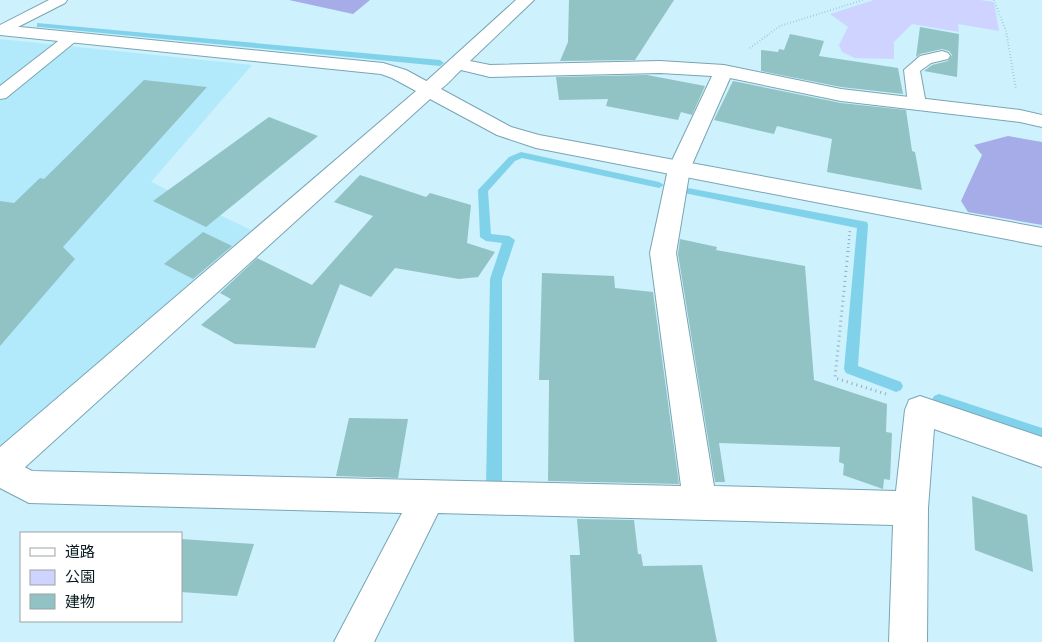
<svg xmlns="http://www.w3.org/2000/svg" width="1042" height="642" font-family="Helvetica,'Noto Sans JP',sans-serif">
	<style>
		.built { fill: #b2eafb }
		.green { fill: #ced4ff }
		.forest { fill: #a5ace8 }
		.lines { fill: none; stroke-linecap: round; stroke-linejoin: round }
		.stream { fill: #80d2ea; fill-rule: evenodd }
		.building { fill: #91c2c4 }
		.service-casing { stroke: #79a5b3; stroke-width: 2 }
		.minor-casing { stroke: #79a5b3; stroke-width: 2 }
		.tertiary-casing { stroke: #79a5b3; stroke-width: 2 }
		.path-far2 { stroke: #91b0b9; stroke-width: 2; stroke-dasharray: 0.5 2.5; stroke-linecap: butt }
		.path-far1 { stroke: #91b0b9; stroke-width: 2.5; stroke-dasharray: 1 3; stroke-linecap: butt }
		.path { stroke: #91b0b9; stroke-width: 3; stroke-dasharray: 1 4; stroke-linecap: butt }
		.service { fill: #fff; fill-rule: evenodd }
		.minor { fill: #fff; fill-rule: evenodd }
		.tertiary { fill: #fff; fill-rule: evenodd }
	</style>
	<rect width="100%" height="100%" fill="#cdf1fd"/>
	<path class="built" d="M 0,39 L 252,65 L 151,182 L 251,230 L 0,448 Z"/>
	<path class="green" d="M 874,0 L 980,0 L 994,2 L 999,31 L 958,24 L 959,32 L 912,24 L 894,42 L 894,59 L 855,58 L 842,52 L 839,45 L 848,27 L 830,14 Z"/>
	<path class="forest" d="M 289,0 L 370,0 L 353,14 Z
		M 1008,136 L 1042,142 L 1042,225 L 968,212 L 961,201 L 982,155 L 974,145 Z"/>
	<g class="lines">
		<path class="stream" d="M 37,23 L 440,60 L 444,63 L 440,66 L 40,27 L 37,27 Z
			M 521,152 L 659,182 L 664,185 L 659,188 L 522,158 L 515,161 L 488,191 L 491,234 L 509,236 L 515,240 L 502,279 L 502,485 L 499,490 L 494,492 L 489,490 L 486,485 L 490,279 L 502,243 L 486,241 L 480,237 L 478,190 L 509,157 Z
			M 683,187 L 867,222 L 868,225 L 858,366 L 901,382 L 903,386 L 901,390 L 896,392 L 891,390 L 846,373 L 844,369 L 857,228 L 679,192 L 678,190 L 679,188 Z
			M 939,394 L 1042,428 L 1042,442 L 934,404 L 932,400 L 934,396 Z"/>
	</g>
	<path class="building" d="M 569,0 L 674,0 L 635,60 L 560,61 L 568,42 Z
		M 920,27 L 959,34 L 957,77 L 924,71 L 932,65 L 948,61 L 952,55 L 949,51 L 942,49 L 920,54 L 916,57 Z
		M 790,34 L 824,41 L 819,56 L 898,68 L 903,94 L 841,87 L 761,71 L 761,50 L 778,52 L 779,49 L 784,50 Z
		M 647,75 L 705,86 L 692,115 L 681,112 L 678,120 L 606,106 L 608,99 L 559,100 L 556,77 Z
		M 144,80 L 207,87 L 63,247 L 75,259 L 0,346 L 0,201 L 14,203 L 40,178 L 44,179 Z
		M 733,81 L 841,103 L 906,110 L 912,151 L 915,152 L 922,190 L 827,172 L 832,139 L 777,126 L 774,134 L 714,120 Z
		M 269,117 L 318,136 L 206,227 L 153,201 Z
		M 360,175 L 426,197 L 430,193 L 471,205 L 467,243 L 495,252 L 478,277 L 459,279 L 395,268 L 371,297 L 340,284 L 315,348 L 235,344 L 201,325 L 231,299 L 220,293 L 257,258 L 312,285 L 373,216 L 334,202 Z
		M 203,232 L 232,246 L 193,279 L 164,264 Z
		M 680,239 L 717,247 L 716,250 L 805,266 L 814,380 L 887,404 L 886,432 L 892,433 L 890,480 L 884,479 L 883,489 L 843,475 L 844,464 L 839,462 L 840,447 L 719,443 L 725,482 L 715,482 L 678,254 Z
		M 542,273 L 614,276 L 615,288 L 653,292 L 679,484 L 548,481 L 549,387 L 549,380 L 539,380 Z
		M 349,418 L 408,419 L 398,478 L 336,476 Z
		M 972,496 L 1027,515 L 1033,572 L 975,550 Z
		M 577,519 L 634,520 L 638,554 L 641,554 L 643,566 L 702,565 L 717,642 L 574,642 L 570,555 L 580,555 Z
		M 181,539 L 254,544 L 237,596 L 181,592 Z"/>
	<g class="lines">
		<defs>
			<path id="service" d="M 49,0 L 67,0 L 65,3 L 6,33 L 0,34 L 0,25 Z
				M 71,33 L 76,35 L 79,38 L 76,41 L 6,98 L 0,99 L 0,86 L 66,35 Z
				M 942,51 L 948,53 L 950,56 L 948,59 L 931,63 L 920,71 L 926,104 L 923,108 L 917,109 L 911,108 L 908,104 L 904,70 L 920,56 Z"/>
			<path id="minor" d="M 516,0 L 534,0 L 470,61 L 490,65 L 660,61 L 724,65 L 841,89 L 1020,110 L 1042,115 L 1042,127 L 1020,122 L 841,101 L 730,78 L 690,169 L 676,253 L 714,486 L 896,491 L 905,410 L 909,400 L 920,396 L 1042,437 L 1042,467 L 934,429 L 928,508 L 927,642 L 889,642 L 893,525 L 438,513 L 374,642 L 334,642 L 402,513 L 29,503 L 0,488 L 0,454 L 32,471 L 681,486 L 650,253 L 668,169 L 712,76 L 660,73 L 490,77 L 461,70 C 450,80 438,98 421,94 L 418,90 L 421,86 Z"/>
			<path id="tertiary" d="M 0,25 L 383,63 L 406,70 L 511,127 L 539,135 L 1042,228 L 1042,246 L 536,148 L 497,135 L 430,99 L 12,479 L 0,484 L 0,447 L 416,91 L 392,78 L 381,74 L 0,35 Z"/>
		</defs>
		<use href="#service" class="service-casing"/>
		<use href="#minor" class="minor-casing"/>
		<use href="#tertiary" class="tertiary-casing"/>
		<path class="path-far2" d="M 994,0 L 1006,31 L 1016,89
			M 750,48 L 780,26 L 863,0"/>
		<path class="path-far1" d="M 848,252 L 850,229"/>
		<path class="path" d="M 848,251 L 835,378 L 889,395"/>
		<use href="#service" class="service"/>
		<use href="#minor" class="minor"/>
		<use href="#tertiary" class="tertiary"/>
	</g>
	<rect x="20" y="532" width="162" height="90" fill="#ffffff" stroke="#9ca3a5"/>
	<rect x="30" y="548" width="25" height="8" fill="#ffffff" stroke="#9ca3a5"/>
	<text x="65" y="557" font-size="15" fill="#081a1f">道路</text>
	<rect x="30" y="570" width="25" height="15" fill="#ced4ff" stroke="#9ca3a5"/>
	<text x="65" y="582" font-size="15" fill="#081a1f">公園</text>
	<rect x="30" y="594" width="25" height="15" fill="#91c2c4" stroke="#9ca3a5"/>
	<text x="65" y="607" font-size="15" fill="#081a1f">建物</text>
</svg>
